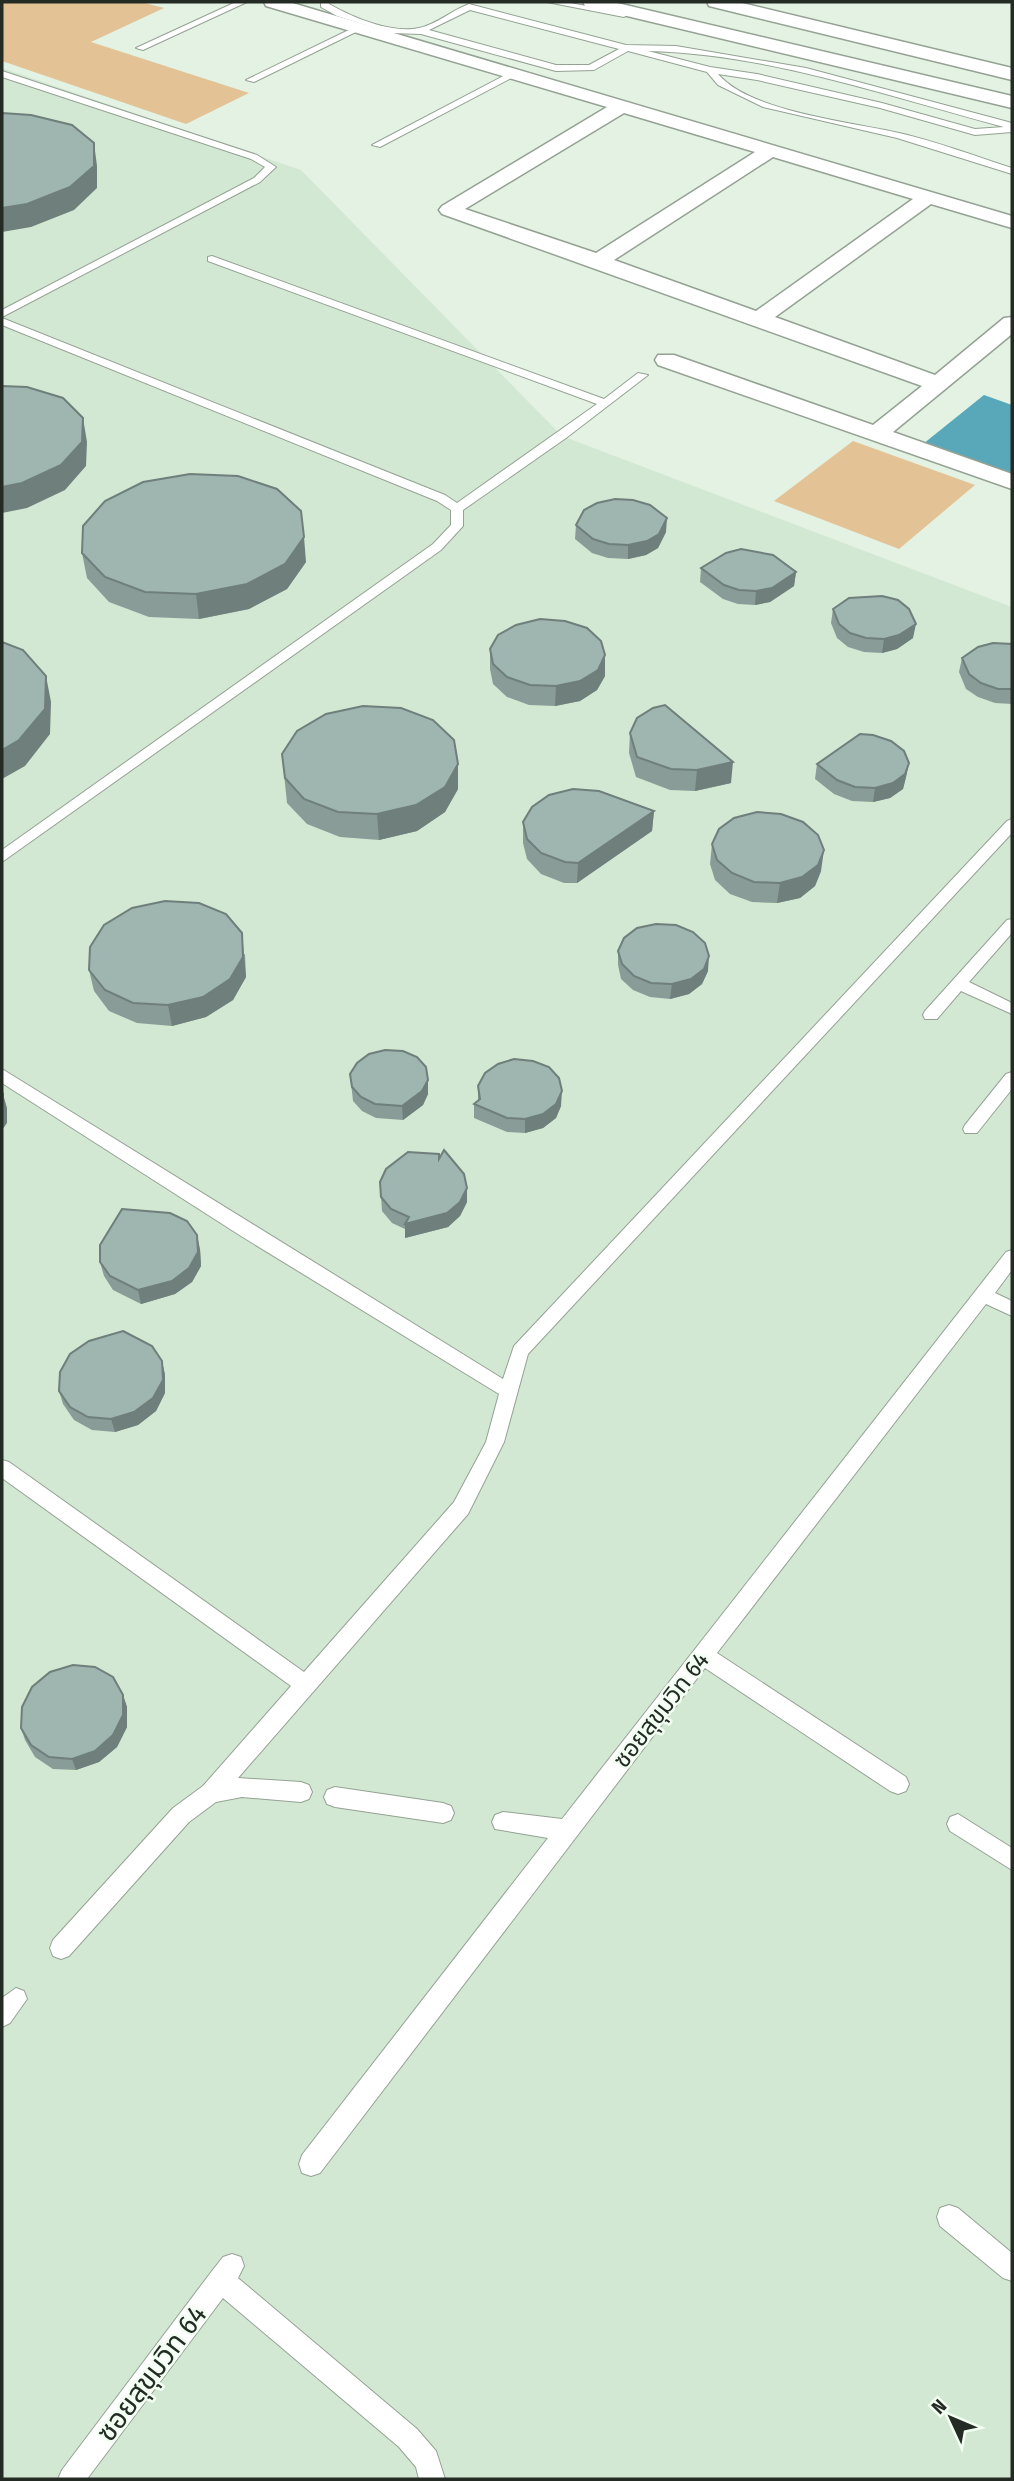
<svg xmlns="http://www.w3.org/2000/svg" width="1014" height="2481" font-family="'Fira Sans Condensed','Noto Sans Thai',sans-serif">
	<style>
		.built { fill: #d3e8d3 }
		.green { fill: #e3c395 }
		.water { fill: #58a8b9 }
		.lines { fill: none; stroke-linecap: round; stroke-linejoin: round }
		.lane-casing { stroke: #94a294; stroke-width: 2 }
		.street-casing { stroke: #94a294; stroke-width: 3 }
		.highway-casing { stroke: #94a294; stroke-width: 3 }
		.lane { fill: #fff; fill-rule: evenodd }
		.street { fill: #fff; fill-rule: evenodd }
		.highway { fill: #fff; fill-rule: evenodd }
		.wall { fill: #899c97 }
		.shaded-wall { fill: #6f7f7b }
		.building { fill: #9fb5b0; stroke: #6f7f7b; stroke-width: 2 }
		.labels { text-anchor: middle; stroke-width: 5; stroke-linejoin: round; paint-order: stroke }
		.street-label { font-size: 24px; fill: #242a24; stroke: #f2fef2 }
		.near-street-label { font-size: 28px; fill: #242a24; stroke: #f2fef2 }
	</style>
	<rect width="100%" height="100%" fill="#e3f2e3"/>
	<path class="built" d="M 2,68 L 301,170 L 562,436 L 1012,607 L 1012,2479 L 2,2479 Z"/>
	<path class="green" d="M 2,2 L 141,2 L 164,8 L 91,42 L 249,93 L 186,124 L 2,61 Z
		M 853,441 L 975,485 L 899,549 L 774,501 Z"/>
	<path class="water" d="M 984,395 L 1012,405 L 1012,475 L 923,444 Z"/>
	<g class="lines">
		<defs>
			<path id="lane" d="M 236,2 L 247,2 L 143,50 L 136,48 Z
				M 321,2 L 329,2 L 329,4 C 352,17 391,34 419,28 C 436,25 452,10 469,4 L 626,45 L 676,46 L 806,68 L 1012,123 L 1012,132 L 975,135 L 880,108 L 757,80 L 718,74 C 750,112 851,122 899,133 C 938,142 975,156 1012,168 L 1012,174 L 897,138 L 763,107 L 718,85 L 707,72 L 628,51 L 594,70 L 556,71 L 421,34 L 391,33 L 337,16 L 321,7 ZM 470,10 L 619,49 L 589,65 L 556,65 L 429,30 ZM 648,51 C 769,54 888,96 1004,127 L 975,129 L 882,103 L 757,74 L 710,67 Z
				M 547,2 L 565,2 L 628,14 L 624,17 Z
				M 357,26 L 364,28 L 254,82 L 246,80 Z
				M 2,71 L 257,155 L 276,167 L 260,182 L 2,317 L 2,310 L 254,178 L 265,167 L 251,159 L 2,77 Z
				M 511,72 L 519,74 L 380,147 L 372,145 Z
				M 212,256 L 604,399 L 638,373 L 648,375 L 566,438 L 463,510 L 463,526 L 441,550 L 2,862 L 2,850 L 433,544 L 451,525 L 451,510 L 437,501 L 2,325 L 2,318 L 445,495 L 457,503 L 597,404 L 208,261 L 208,257 Z
				M 1012,819 L 1012,833 L 528,1354 L 504,1442 L 468,1514 L 238,1778 L 301,1782 L 309,1785 L 312,1792 L 309,1799 L 301,1802 L 242,1797 L 216,1802 L 189,1822 L 69,1956 L 61,1959 L 53,1956 L 50,1948 L 53,1940 L 173,1808 L 203,1786 L 291,1686 L 2,1478 L 2,1460 L 9,1462 L 304,1672 L 454,1502 L 486,1442 L 499,1394 L 241,1236 L 2,1083 L 2,1069 L 503,1379 L 514,1346 L 1007,821 Z
				M 1012,919 L 1012,933 L 969,982 L 1012,1003 L 1012,1014 L 961,991 L 937,1019 L 925,1019 L 923,1015 L 925,1011 L 1007,920 Z
				M 1012,1072 L 1012,1089 L 977,1133 L 965,1133 L 963,1129 L 965,1125 L 1006,1074 Z
				M 1012,1250 L 1012,1270 L 995,1293 L 1012,1301 L 1012,1316 L 986,1304 L 717,1653 L 906,1777 L 909,1784 L 906,1791 L 898,1794 L 890,1791 L 705,1668 L 320,2173 L 311,2176 L 302,2173 L 299,2164 L 302,2155 L 548,1838 L 495,1829 L 492,1822 L 495,1815 L 503,1812 L 562,1819 L 1006,1252 Z
				M 335,1787 L 443,1803 L 451,1806 L 454,1813 L 451,1820 L 443,1823 L 335,1807 L 327,1804 L 324,1797 L 327,1790 Z
				M 958,1814 L 1012,1848 L 1012,1870 L 950,1831 L 947,1824 L 950,1817 Z
				M 16,1988 L 24,1991 L 27,1999 L 10,2023 L 2,2027 L 2,1998 Z
				M 949,2205 L 958,2208 L 1012,2253 L 1012,2281 L 1003,2278 L 940,2226 L 937,2217 L 940,2208 Z
				M 232,2254 L 241,2257 L 244,2266 L 238,2278 L 417,2429 L 436,2451 L 445,2479 L 419,2479 L 416,2467 L 399,2447 L 223,2298 L 87,2479 L 58,2479 L 62,2470 L 212,2271 L 223,2257 Z"/>
			<path id="street" d="M 264,2 L 289,2 L 1012,216 L 1012,228 L 931,204 L 775,317 L 935,375 L 1004,318 L 1012,317 L 1012,334 L 893,432 L 1012,474 L 1012,489 L 658,365 L 655,360 L 658,355 L 674,355 L 873,425 L 922,386 L 442,214 L 439,210 L 442,206 L 607,107 L 266,6 ZM 624,113 L 755,152 L 596,253 L 465,209 ZM 773,157 L 913,199 L 756,311 L 614,260 Z"/>
			<path id="highway" d="M 583,2 L 613,2 L 1012,96 L 1012,108 L 585,6 Z
				M 707,2 L 738,2 L 1012,68 L 1012,80 L 709,6 Z"/>
		</defs>
		<use href="#lane" class="lane-casing"/>
		<use href="#street" class="street-casing"/>
		<use href="#highway" class="highway-casing"/>
		<use href="#lane" class="lane"/>
		<use href="#street" class="street"/>
		<use href="#highway" class="highway"/>
	</g>
	<path class="wall" d="M 576,525 L 666,532 L 658,548 L 646,555 L 628,559 L 608,558 L 592,553 L 575,539 Z
		M 82,553 L 306,562 L 287,589 L 249,609 L 199,619 L 149,617 L 109,602 L 87,578 Z
		M 701,568 L 796,572 L 794,586 L 770,602 L 755,605 L 738,604 L 723,599 L 700,582 Z
		M 833,609 L 913,638 L 897,649 L 882,653 L 864,652 L 848,647 L 837,638 L 831,623 Z
		M 1012,644 L 1012,704 L 995,703 L 978,697 L 966,689 L 959,672 L 962,658 Z
		M 490,649 L 605,676 L 597,690 L 580,701 L 555,706 L 529,705 L 507,697 L 493,684 L 490,669 Z
		M 630,733 L 731,783 L 695,791 L 670,790 L 636,777 L 629,753 Z
		M 282,754 L 458,789 L 445,812 L 417,831 L 379,840 L 340,837 L 307,824 L 287,803 Z
		M 909,763 L 906,777 L 903,789 L 890,798 L 873,802 L 852,801 L 834,794 L 815,779 L 817,764 Z
		M 654,811 L 652,831 L 577,883 L 564,883 L 541,874 L 527,859 L 523,843 L 523,822 Z
		M 712,844 L 821,871 L 815,886 L 800,898 L 777,903 L 752,902 L 730,894 L 715,880 L 710,864 Z
		M 618,951 L 708,971 L 702,984 L 689,994 L 670,999 L 650,997 L 633,990 L 621,979 L 618,965 Z
		M 245,954 L 246,977 L 233,1000 L 206,1017 L 172,1026 L 137,1023 L 109,1011 L 94,991 L 89,970 Z
		M 350,1074 L 428,1094 L 423,1105 L 403,1120 L 376,1118 L 362,1111 L 353,1101 Z
		M 478,1086 L 561,1106 L 556,1118 L 543,1128 L 525,1133 L 507,1132 L 474,1118 L 474,1104 L 478,1100 Z
		M 439,1159 L 467,1188 L 467,1202 L 460,1216 L 448,1227 L 405,1238 L 405,1229 L 392,1223 L 382,1211 L 380,1182 Z
		M 200,1249 L 201,1266 L 192,1282 L 175,1294 L 141,1304 L 113,1290 L 104,1276 L 100,1262 Z
		M 162,1361 L 165,1375 L 165,1393 L 156,1411 L 138,1425 L 115,1432 L 92,1430 L 74,1420 L 63,1404 L 59,1391 Z
		M 123,1695 L 127,1707 L 127,1727 L 117,1747 L 99,1762 L 76,1770 L 53,1769 L 35,1757 L 25,1740 L 21,1728 Z"/>
	<path class="shaded-wall" d="M 94,143 L 97,166 L 97,188 L 74,210 L 31,227 L 2,232 L 2,208 Z
		M 83,418 L 87,442 L 86,466 L 65,490 L 27,508 L 2,513 L 2,487 Z
		M 667,518 L 666,532 L 658,548 L 646,555 L 628,559 L 628,545 Z
		M 304,537 L 306,562 L 287,589 L 249,609 L 199,619 L 196,594 Z
		M 796,572 L 794,586 L 770,602 L 755,605 L 756,591 Z
		M 916,624 L 913,638 L 897,649 L 882,653 L 884,639 Z
		M 605,655 L 605,676 L 597,690 L 580,701 L 555,706 L 556,686 Z
		M 46,676 L 51,702 L 50,734 L 25,766 L 2,779 L 2,750 Z
		M 733,762 L 731,783 L 695,791 L 697,770 Z
		M 909,763 L 906,777 L 903,789 L 890,798 L 873,802 L 875,788 Z
		M 458,764 L 458,789 L 445,812 L 417,831 L 379,840 L 377,814 Z
		M 654,811 L 652,831 L 577,883 L 578,863 Z
		M 824,850 L 821,871 L 815,886 L 800,898 L 777,903 L 780,883 Z
		M 242,933 L 246,977 L 233,1000 L 206,1017 L 172,1026 L 168,1005 Z
		M 709,956 L 708,971 L 702,984 L 689,994 L 670,999 L 672,984 Z
		M 428,1080 L 428,1094 L 423,1105 L 403,1120 L 402,1106 Z
		M 562,1091 L 561,1106 L 556,1118 L 543,1128 L 525,1133 L 525,1119 Z
		M 3,1094 L 7,1108 L 7,1123 L 2,1130 Z
		M 467,1188 L 467,1202 L 460,1216 L 448,1227 L 405,1238 L 405,1224 Z
		M 197,1235 L 200,1249 L 201,1266 L 192,1282 L 175,1294 L 141,1304 L 138,1290 Z
		M 162,1361 L 165,1375 L 165,1393 L 156,1411 L 138,1425 L 115,1432 L 111,1419 Z
		M 123,1695 L 127,1707 L 127,1727 L 117,1747 L 99,1762 L 76,1770 L 72,1759 Z"/>
	<path class="building" d="M 2,113 L 31,115 L 72,125 L 94,143 L 94,166 L 70,187 L 27,204 L 2,208 Z
		M 2,386 L 27,387 L 63,398 L 83,418 L 82,442 L 61,465 L 22,483 L 2,487 Z
		M 190,474 L 238,476 L 277,489 L 301,511 L 304,537 L 285,564 L 247,584 L 196,594 L 145,592 L 105,577 L 82,553 L 83,526 L 105,501 L 143,482 Z
		M 615,499 L 633,500 L 650,505 L 667,518 L 659,534 L 647,541 L 628,545 L 609,544 L 593,539 L 576,525 L 584,510 L 597,503 Z
		M 741,549 L 773,555 L 796,572 L 772,588 L 756,591 L 739,590 L 724,585 L 701,568 L 726,553 Z
		M 882,596 L 898,600 L 909,609 L 916,624 L 899,635 L 884,639 L 866,638 L 850,633 L 839,624 L 833,609 L 849,598 Z
		M 540,619 L 565,621 L 587,628 L 601,641 L 605,655 L 598,670 L 580,681 L 556,686 L 530,685 L 507,677 L 493,664 L 490,649 L 498,635 L 516,625 Z
		M 2,642 L 23,650 L 46,676 L 45,709 L 19,740 L 2,750 Z
		M 993,643 L 1012,644 L 1012,689 L 998,689 L 981,683 L 969,674 L 962,658 L 978,647 Z
		M 665,705 L 733,762 L 697,770 L 671,769 L 637,757 L 630,733 L 637,718 L 653,708 Z
		M 363,706 L 401,708 L 433,720 L 454,740 L 458,764 L 445,787 L 416,805 L 377,814 L 338,812 L 304,799 L 285,778 L 282,754 L 297,731 L 326,714 Z
		M 860,734 L 873,735 L 891,741 L 904,751 L 909,763 L 905,774 L 893,783 L 875,788 L 855,787 L 837,780 L 817,764 Z
		M 573,789 L 599,791 L 654,811 L 578,863 L 565,862 L 541,853 L 527,839 L 523,822 L 532,807 L 549,795 Z
		M 757,812 L 781,814 L 803,822 L 818,835 L 824,850 L 818,865 L 802,877 L 780,883 L 754,882 L 732,873 L 717,860 L 712,844 L 719,829 L 734,818 Z
		M 165,901 L 199,903 L 226,914 L 242,933 L 243,957 L 230,979 L 203,997 L 168,1005 L 133,1003 L 105,990 L 89,970 L 90,947 L 104,925 L 132,908 Z
		M 656,924 L 676,925 L 693,932 L 705,943 L 709,956 L 704,969 L 691,979 L 672,984 L 651,983 L 634,976 L 622,964 L 618,951 L 624,938 L 637,928 Z
		M 385,1050 L 403,1051 L 417,1057 L 426,1067 L 428,1080 L 422,1091 L 402,1106 L 375,1104 L 361,1097 L 352,1087 L 350,1074 L 357,1063 L 369,1054 Z
		M 514,1059 L 533,1061 L 549,1067 L 559,1078 L 562,1091 L 556,1104 L 543,1114 L 525,1119 L 507,1118 L 474,1104 L 480,1099 L 478,1086 L 485,1073 L 498,1064 Z
		M 2,1092 L 3,1094 L 3,1109 L 2,1111 Z
		M 444,1150 L 464,1174 L 467,1188 L 460,1202 L 447,1213 L 405,1224 L 409,1217 L 391,1209 L 381,1197 L 380,1182 L 386,1169 L 408,1152 L 439,1154 L 439,1159 Z
		M 122,1209 L 170,1213 L 187,1221 L 197,1235 L 198,1252 L 189,1268 L 172,1281 L 138,1290 L 110,1276 L 100,1262 L 100,1245 Z
		M 123,1331 L 152,1346 L 162,1361 L 163,1380 L 153,1398 L 134,1412 L 111,1419 L 88,1417 L 70,1407 L 59,1391 L 60,1372 L 70,1354 L 89,1341 Z
		M 73,1665 L 95,1667 L 113,1677 L 123,1695 L 123,1715 L 113,1735 L 95,1751 L 72,1759 L 49,1757 L 31,1745 L 21,1728 L 22,1707 L 32,1687 L 50,1672 Z"/>
	<g class="labels">
		<g class="street-label">
			<text transform="translate(661 1710) rotate(-52)" y="8">ซอยสุขุมวิท 64</text>
		</g>
		<g class="near-street-label">
			<text transform="translate(151 2373) rotate(-53)" y="10">ซอยสุขุมวิท 64</text>
		</g>
	</g>
	<rect width="1014" height="2481" fill="none" stroke="#242a24" stroke-width="7"/>
	<g transform="translate(951 2418) rotate(314)" stroke="#f2fef2" stroke-width="5" paint-order="stroke">
	<path d="M0-5L12 26L0 18L-12 26Z" fill="#242a24"/>
	<text y="-10" font-size="19" font-weight="bold" text-anchor="middle" fill="#242a24">N</text>
	</g>
</svg>
